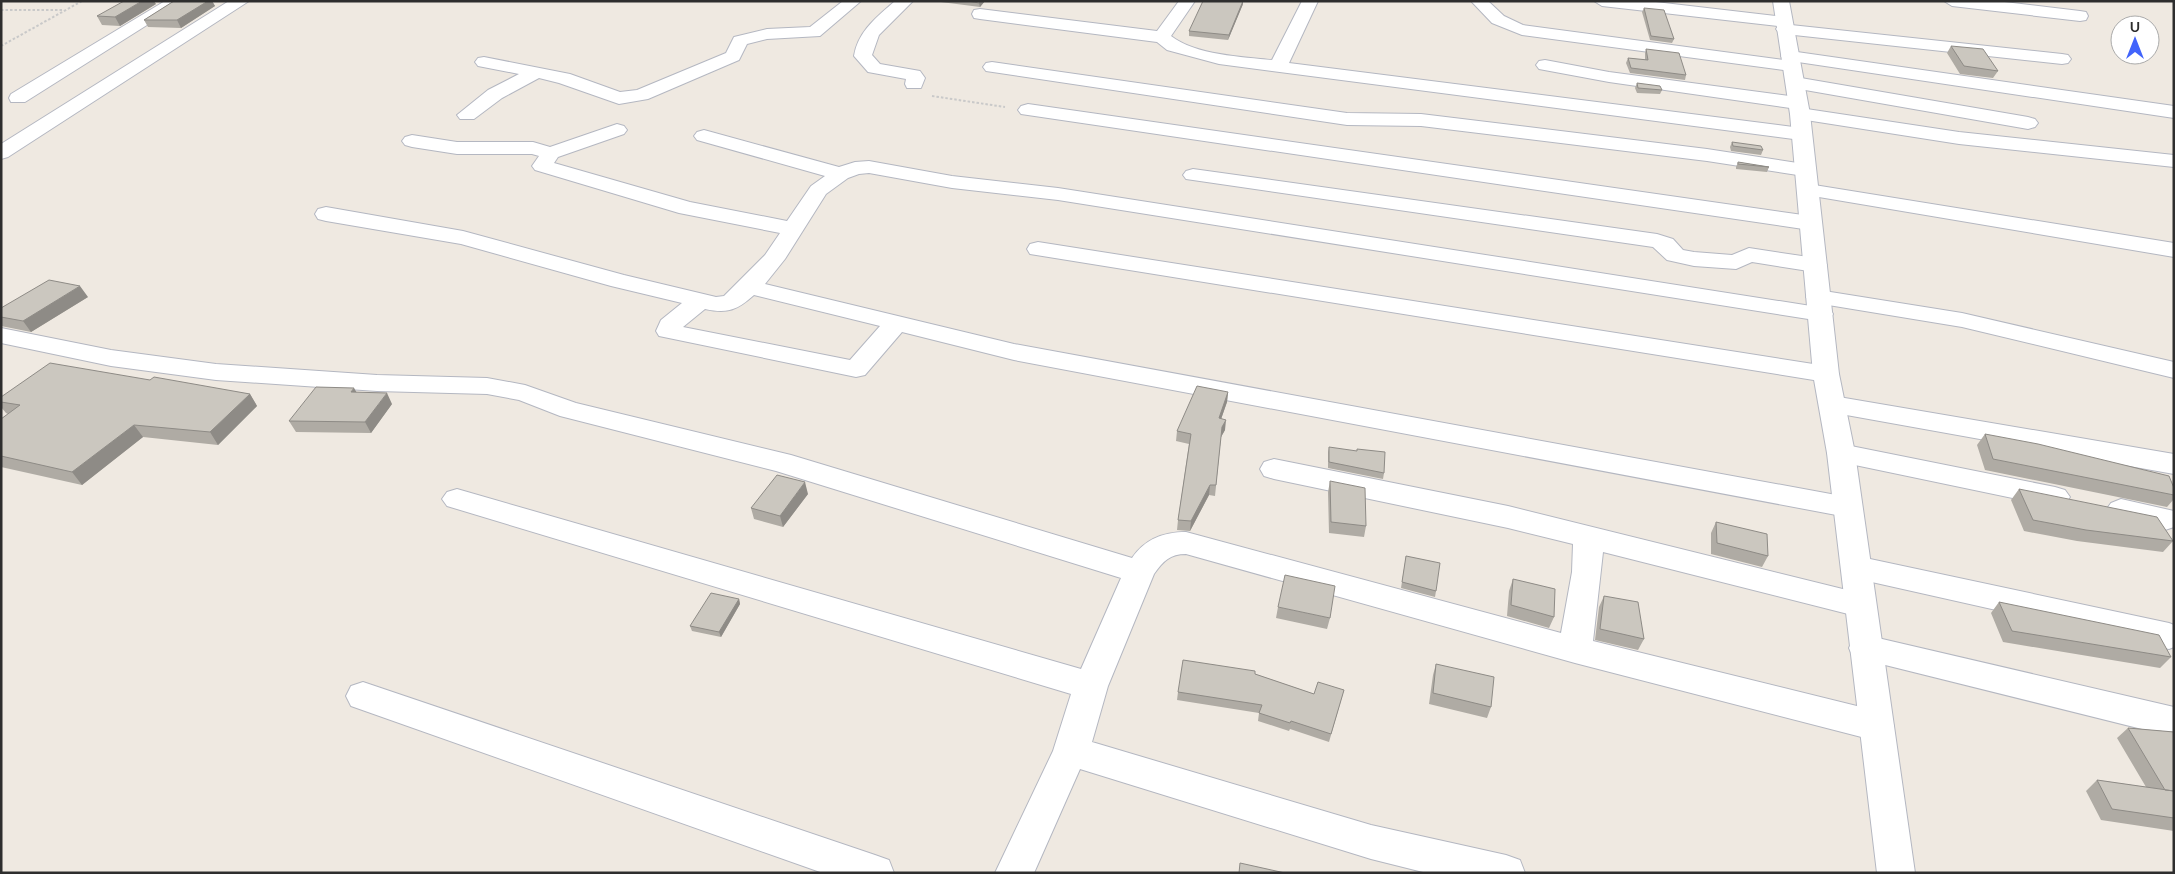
<svg xmlns="http://www.w3.org/2000/svg" width="2175" height="874" font-family="Lato,sans-serif">
	<style>
		.lines { fill: none; stroke-linecap: round; stroke-linejoin: round }
		.minor-casing { stroke: #b4b7c1; stroke-width: 2 }
		.secondary-casing { stroke: #b4b7c1; stroke-width: 2 }
		.path { stroke: #c9c9c9; stroke-width: 2; stroke-dasharray: 2.5 2; stroke-linecap: butt }
		.minor { fill: #fff; fill-rule: evenodd }
		.secondary { fill: #fff; fill-rule: evenodd }
		.wall { fill: #afaba4 }
		.shaded-wall { fill: #8e8b86 }
		.building { fill: #cbc7bf; stroke: #8e8b86 }
	</style>
	<rect width="100%" height="100%" fill="#efe9e1"/>
	<g class="lines">
		<defs>
			<path id="minor" d="M 165,1 L 185,1 L 25,102 L 11,102 L 9,98 L 11,94 Z
				M 229,1 L 249,1 L 8,157 L 1,159 L 1,144 Z
				M 843,1 L 861,1 L 820,36 L 767,39 L 747,44 L 739,60 L 648,99 L 619,104 L 559,83 L 539,78 L 502,98 L 474,119 L 460,119 L 457,115 L 488,90 L 519,74 L 478,66 L 475,62 L 478,58 L 484,57 L 570,74 L 620,92 L 637,90 L 726,53 L 734,37 L 767,29 L 810,27 Z
				M 895,1 L 913,1 L 879,35 L 872,55 L 880,64 L 920,71 L 925,78 L 921,88 L 907,88 L 905,84 L 906,79 L 868,72 L 854,56 C 858,31 877,17 895,1 Z
				M 1179,1 L 1195,1 L 1171,36 C 1195,55 1243,57 1272,60 L 1302,1 L 1318,1 L 1289,63 L 1801,128 L 1808,130 L 1811,134 L 1808,138 L 1801,140 L 1219,64 L 1167,50 L 1157,42 L 980,19 L 974,18 L 972,14 L 974,10 L 980,9 L 1157,31 Z
				M 1471,1 L 1488,1 L 1504,16 L 1523,25 L 1784,60 L 1781,56 L 1784,52 L 1790,51 L 2174,106 L 2174,118 L 1798,62 L 1800,66 L 1797,70 L 1791,71 L 1522,35 L 1492,23 Z
				M 1594,1 L 1647,1 L 1784,17 L 1790,18 L 1792,22 L 1791,25 L 2062,54 L 2068,55 L 2071,59 L 2068,63 L 2062,64 L 1785,34 L 1779,33 L 1776,29 L 1778,26 L 1602,6 Z
				M 1944,1 L 1996,1 L 2080,11 L 2086,12 L 2088,16 L 2086,20 L 2080,21 L 1952,6 Z
				M 1545,60 L 1609,72 L 1797,97 L 1804,99 L 1806,103 L 1804,107 L 1797,109 L 1609,82 L 1539,69 L 1536,65 L 1539,61 Z
				M 992,62 L 1347,113 L 1421,114 L 1707,149 L 1804,164 L 1811,166 L 1814,170 L 1811,174 L 1804,176 L 1707,161 L 1421,126 L 1347,125 L 986,71 L 983,67 L 986,63 Z
				M 1795,77 L 2028,117 L 2035,119 L 2038,123 L 2035,127 L 2028,129 L 1788,87 L 1786,83 L 1788,79 Z
				M 1028,104 L 1810,216 L 1818,218 L 1821,223 L 1818,228 L 1810,230 L 1021,114 L 1018,110 L 1021,106 Z
				M 1800,108 L 1959,132 L 2174,155 L 2174,167 L 1959,144 L 1793,118 L 1790,114 L 1793,110 Z
				M 617,124 L 624,126 L 627,130 L 624,134 L 558,157 L 554,163 L 690,202 L 787,221 L 811,186 L 825,176 L 697,140 L 694,136 L 697,132 L 704,130 L 839,167 L 855,162 L 869,161 L 952,176 L 1058,188 L 1830,309 L 1833,314 L 1830,319 L 1821,321 L 1058,200 L 952,188 L 869,173 L 859,174 L 848,178 L 826,194 L 785,259 L 765,284 L 1014,344 L 1847,497 L 1857,500 L 1862,507 L 1857,514 L 1847,517 L 1014,360 L 902,332 L 865,375 L 856,377 L 659,336 L 656,331 L 661,320 L 682,303 L 611,286 L 461,244 L 326,221 L 318,219 L 315,214 L 318,209 L 326,207 L 463,231 L 624,275 L 716,297 L 724,296 L 765,255 L 780,233 L 679,213 L 535,170 L 532,166 L 539,156 L 532,154 L 457,154 L 412,147 L 405,145 L 402,141 L 405,137 L 412,135 L 457,142 L 533,142 L 550,147 ZM 754,295 L 880,326 L 850,360 L 683,327 L 705,309 C 728,314 737,310 754,295 Z
				M 1193,169 L 1657,234 L 1673,239 L 1683,250 L 1694,252 L 1732,255 L 1749,248 L 1815,258 L 1823,260 L 1827,265 L 1823,270 L 1815,272 L 1752,262 L 1736,269 L 1694,266 L 1667,260 L 1653,247 L 1186,179 L 1183,175 L 1186,171 Z
				M 1808,184 L 2174,243 L 2174,257 L 1801,194 L 1797,190 L 1801,186 Z
				M 1038,242 L 1826,366 L 1835,368 L 1839,374 L 1835,380 L 1826,382 L 1030,254 L 1027,249 L 1030,244 Z
				M 1818,290 L 1962,313 L 2174,362 L 2174,378 L 1962,327 L 1810,302 L 1806,297 L 1810,292 Z
				M 1,328 L 111,350 L 216,364 L 377,375 L 487,378 L 525,385 L 576,403 L 791,455 L 1132,558 C 1145,539 1163,532 1186,532 L 1561,633 L 1572,572 L 1573,544 L 1508,528 L 1274,479 L 1264,476 L 1260,469 L 1264,462 L 1274,459 L 1508,506 L 1871,596 L 1876,605 L 1871,614 L 1860,617 L 1603,552 L 1593,641 L 1877,711 L 1889,716 L 1894,726 L 1889,736 L 1877,741 L 1575,663 L 1186,554 C 1170,554 1163,561 1154,574 L 1108,686 L 1092,742 L 1371,825 L 1506,855 L 1520,860 L 1525,873 L 1427,873 L 1371,859 L 1080,769 L 1034,873 L 995,873 L 1053,751 L 1071,694 L 447,506 L 442,499 L 447,492 L 457,489 L 1081,669 L 1121,578 L 776,471 L 560,416 L 519,400 L 487,394 L 377,391 L 216,380 L 111,366 L 1,343 Z
				M 1833,396 L 2174,454 L 2174,474 L 1824,411 L 1820,405 L 1824,399 Z
				M 1841,444 L 2055,487 L 2065,490 L 2070,497 L 2065,504 L 2055,507 L 1831,460 L 1827,453 L 1831,446 Z
				M 2121,499 L 2174,511 L 2174,527 L 2165,530 L 2111,517 L 2106,510 L 2111,503 Z
				M 1856,556 L 2169,623 L 2174,625 L 2174,647 L 2169,649 L 1845,576 L 1841,568 L 1845,560 Z
				M 1865,635 L 2174,707 L 2174,737 L 1853,657 L 1849,648 L 1853,639 Z
				M 363,682 L 875,855 L 889,860 L 894,873 L 823,873 L 351,706 L 346,696 L 351,686 Z"/>
			<path id="secondary" d="M 1773,1 L 1789,1 L 1810,114 L 1839,374 L 1855,453 L 1915,873 L 1877,873 L 1827,453 L 1813,374 L 1790,114 Z"/>
		</defs>
		<use href="#minor" class="minor-casing"/>
		<use href="#secondary" class="secondary-casing"/>
		<path class="path" d="M 1,10 L 64,10
			M 1,46 L 82,1
			M 932,96 L 1005,107"/>
		<use href="#minor" class="minor"/>
		<use href="#secondary" class="secondary"/>
	</g>
	<path class="wall" d="M 174,1 L 212,1 L 215,6 L 181,28 L 148,27 L 144,20 Z
		M 933,1 L 985,1 L 980,7 Z
		M 156,4 L 120,26 L 102,25 L 97,16 Z
		M 1243,4 L 1228,40 L 1189,36 L 1189,31 Z
		M 1644,8 L 1674,39 L 1672,43 L 1650,40 L 1642,12 Z
		M 1951,46 L 1998,71 L 1993,78 L 1960,74 L 1947,53 Z
		M 1646,49 L 1686,75 L 1685,80 L 1630,73 L 1626,63 L 1628,58 L 1645,60 L 1645,53 Z
		M 1637,83 L 1662,90 L 1660,94 L 1637,93 L 1635,88 Z
		M 1732,142 L 1763,150 L 1761,155 L 1731,151 L 1730,147 Z
		M 1738,162 L 1769,167 L 1767,172 L 1736,169 L 1736,167 Z
		M 88,297 L 31,332 L 1,326 L 1,308 Z
		M 150,380 L 250,394 L 257,406 L 218,445 L 143,437 L 82,485 L 1,467 L 1,419 L 8,414 L 6,413 L 1,407 L 1,397 Z
		M 1228,392 L 1227,402 L 1221,419 L 1225,430 L 1221,437 L 1215,496 L 1209,495 L 1190,531 L 1177,530 L 1178,520 L 1189,444 L 1176,441 L 1177,431 Z
		M 392,404 L 371,433 L 296,432 L 289,421 Z
		M 1985,434 L 2174,495 L 2174,499 L 2167,507 L 1985,470 L 1977,445 Z
		M 1329,447 L 1384,473 L 1383,479 L 1328,468 L 1328,452 Z
		M 1330,481 L 1366,526 L 1364,537 L 1329,533 L 1328,492 Z
		M 2019,489 L 2173,541 L 2163,552 L 2077,541 L 2024,531 L 2011,500 Z
		M 808,494 L 783,527 L 754,519 L 751,508 Z
		M 1716,522 L 1768,556 L 1762,567 L 1711,554 L 1711,533 Z
		M 1406,556 L 1436,591 L 1435,597 L 1401,588 Z
		M 1513,579 L 1554,617 L 1549,628 L 1507,616 L 1509,591 Z
		M 1604,596 L 1644,639 L 1638,650 L 1595,640 L 1599,607 Z
		M 739,599 L 740,604 L 721,637 L 692,631 L 690,626 Z
		M 1999,602 L 2171,657 L 2160,668 L 2003,642 L 1991,613 Z
		M 1278,607 L 1330,618 L 1327,629 L 1276,618 Z
		M 1436,664 L 1491,707 L 1487,718 L 1429,704 L 1433,675 Z
		M 1255,674 L 1314,694 L 1344,690 L 1329,742 L 1290,729 L 1289,731 L 1258,721 L 1259,713 L 1177,700 L 1178,692 Z
		M 2128,728 L 2174,732 L 2174,831 L 2101,820 L 2086,791 L 2097,780 L 2146,787 L 2117,738 Z"/>
	<path class="shaded-wall" d="M 142,1 L 154,1 L 156,4 L 120,26 L 115,17 Z
		M 208,1 L 212,1 L 215,6 L 181,28 L 177,20 Z
		M 981,1 L 985,1 L 980,7 L 979,3 Z
		M 1243,1 L 1243,4 L 1228,40 L 1229,35 Z
		M 80,286 L 88,297 L 31,332 L 23,321 Z
		M 354,388 L 360,398 L 351,392 Z
		M 1228,392 L 1227,402 L 1218,428 L 1219,418 Z
		M 387,393 L 392,404 L 371,433 L 365,422 Z
		M 250,394 L 257,406 L 218,445 L 210,432 Z
		M 1226,420 L 1225,430 L 1221,437 L 1215,496 L 1222,427 Z
		M 134,425 L 143,437 L 82,485 L 72,472 Z
		M 805,482 L 808,494 L 783,527 L 780,516 Z
		M 1210,485 L 1209,495 L 1190,531 L 1191,521 Z
		M 739,599 L 740,604 L 721,637 L 719,632 Z"/>
	<path class="building" d="M 124,1 L 142,1 L 115,17 L 97,16 Z
		M 174,1 L 208,1 L 177,20 L 144,20 Z
		M 968,1 L 981,1 L 979,3 Z
		M 1203,1 L 1243,1 L 1229,35 L 1189,31 Z
		M 1644,8 L 1664,10 L 1674,39 L 1651,36 Z
		M 1951,46 L 1983,49 L 1998,71 L 1964,66 Z
		M 1646,49 L 1679,53 L 1686,75 L 1631,68 L 1628,58 L 1648,60 Z
		M 1637,83 L 1660,86 L 1662,90 L 1638,88 Z
		M 1732,142 L 1761,146 L 1763,150 L 1733,146 Z
		M 1738,162 L 1769,167 L 1738,164 Z
		M 49,280 L 80,286 L 23,321 L 1,317 L 1,308 Z
		M 50,363 L 150,380 L 154,377 L 250,394 L 210,432 L 134,425 L 72,472 L 1,456 L 1,419 L 20,405 L 1,402 L 1,397 Z
		M 1197,386 L 1228,392 L 1219,418 L 1226,420 L 1222,427 L 1216,485 L 1210,485 L 1191,521 L 1178,520 L 1191,434 L 1177,431 Z
		M 316,387 L 354,388 L 351,392 L 387,393 L 365,422 L 289,421 Z
		M 1985,434 L 2038,444 L 2169,476 L 2174,488 L 2174,495 L 1993,459 Z
		M 1329,447 L 1357,451 L 1357,449 L 1385,452 L 1384,473 L 1329,462 Z
		M 777,475 L 805,482 L 780,516 L 751,508 Z
		M 1330,481 L 1365,488 L 1366,526 L 1331,522 Z
		M 2019,489 L 2157,517 L 2173,541 L 2086,530 L 2033,520 Z
		M 1716,522 L 1767,534 L 1768,556 L 1717,543 Z
		M 1406,556 L 1440,563 L 1436,591 L 1402,582 Z
		M 1285,575 L 1335,586 L 1330,618 L 1278,607 Z
		M 1513,579 L 1555,589 L 1554,617 L 1511,605 Z
		M 711,593 L 739,599 L 719,632 L 690,626 Z
		M 1604,596 L 1638,602 L 1644,639 L 1600,629 Z
		M 1999,602 L 2159,635 L 2171,657 L 2012,631 Z
		M 1183,660 L 1255,671 L 1255,674 L 1314,694 L 1318,682 L 1344,690 L 1331,734 L 1291,721 L 1290,723 L 1259,713 L 1262,705 L 1178,692 Z
		M 1436,664 L 1494,677 L 1491,707 L 1433,693 Z
		M 2128,728 L 2174,732 L 2174,791 L 2165,790 Z
		M 2097,780 L 2174,791 L 2174,818 L 2112,809 Z
		M 1240,863 L 1285,873 L 1239,873 Z"/>
	<rect width="2175" height="874" fill="none" stroke="#2e2e2e" stroke-width="5"/>
	<g transform="translate(2135 40)"><circle r="24" fill="#ffffff" stroke="#ababab"/>
	<path d="M0-4L9 19L0 12L-9 19Z" fill="#4264fb"/>
	<text y="-8" font-size="14" font-weight="bold" text-anchor="middle" fill="#2e2e2e">U</text>
	</g>
</svg>
